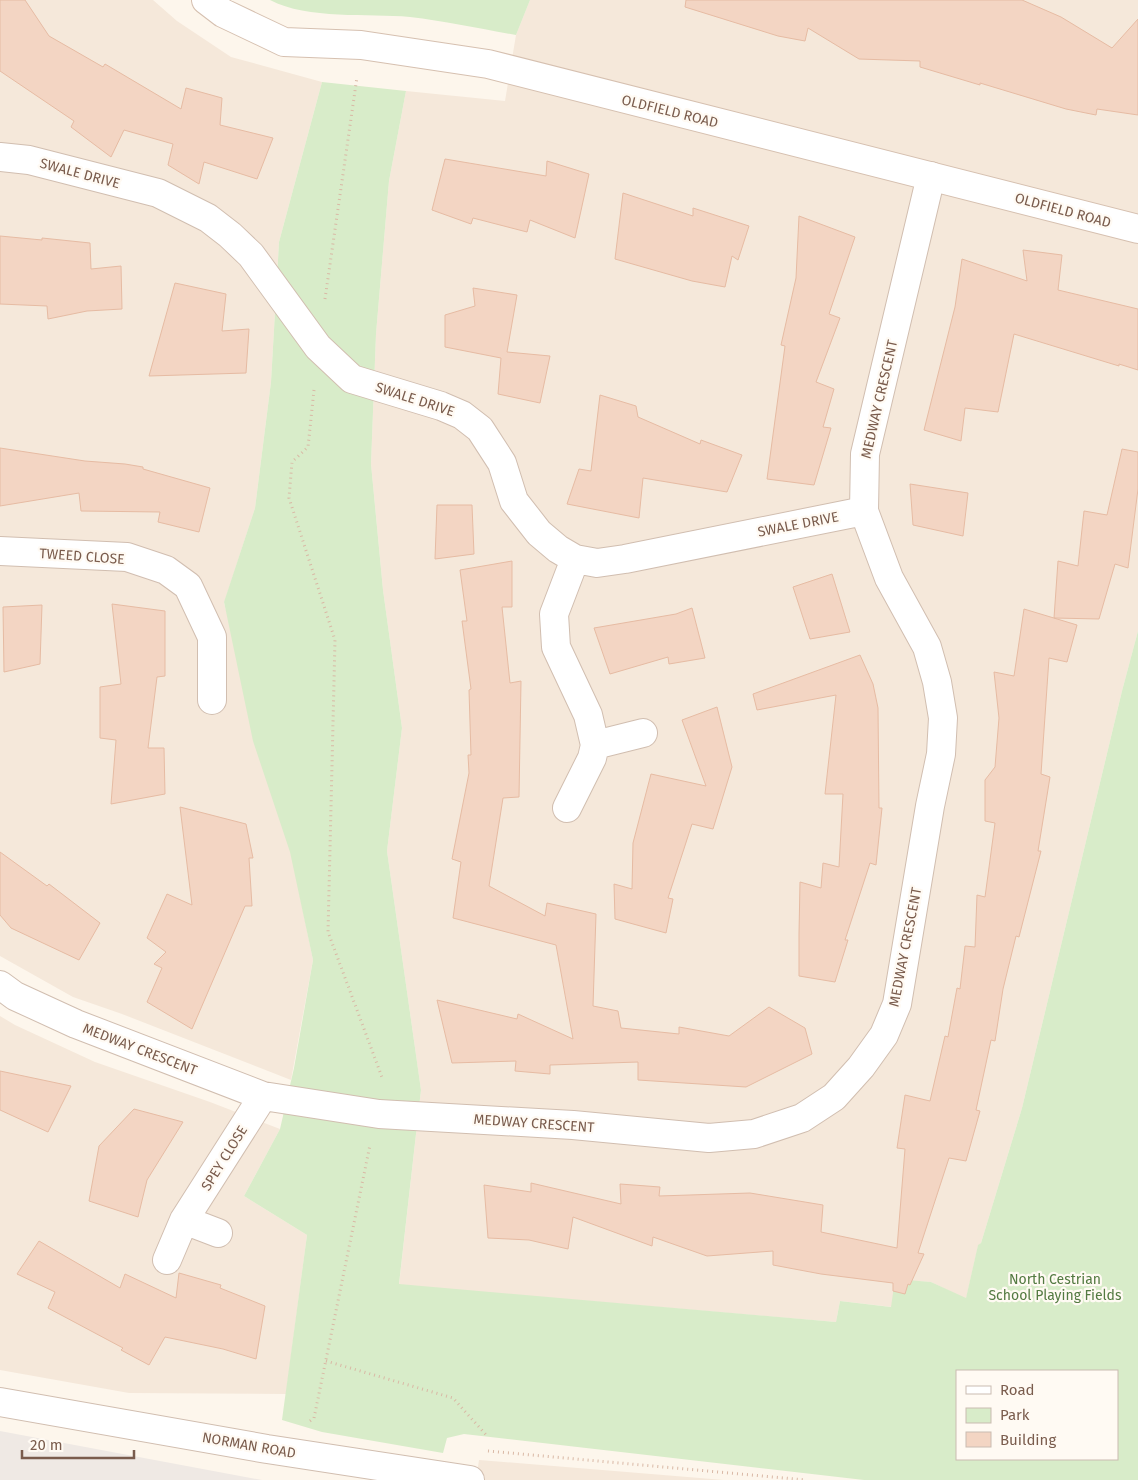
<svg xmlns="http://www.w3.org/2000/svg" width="1138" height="1480" font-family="'Fira Sans',sans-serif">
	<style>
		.residential { fill: #f5e8da }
		.industrial { fill: #efe9e4 }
		.green { fill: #d8ecc9; fill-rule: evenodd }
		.building { fill: #f3d5c3; stroke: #e6bba3 }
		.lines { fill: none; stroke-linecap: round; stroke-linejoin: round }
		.street-casing { stroke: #d1beb0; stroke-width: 30 }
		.secondary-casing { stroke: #d6c0b0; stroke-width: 30 }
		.path { stroke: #d9b8a5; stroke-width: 3; stroke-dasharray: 1 4; stroke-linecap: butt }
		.street { stroke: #fff; stroke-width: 28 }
		.secondary { stroke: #fff; stroke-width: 28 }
		.labels { text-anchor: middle; stroke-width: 4.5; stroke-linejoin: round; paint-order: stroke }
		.street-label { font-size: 14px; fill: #7a5c4d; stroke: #fffaf3 }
		.park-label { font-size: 14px; fill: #537a41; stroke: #fffaf3 }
	</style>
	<rect width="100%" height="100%" fill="#fdf6ec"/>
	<path class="residential" d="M 0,0 L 153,0 L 177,21 L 231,57 L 322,82 L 279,242 L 271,382 L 255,508 L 224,603 L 291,852 L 313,960 L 291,1080 L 122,1014 L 73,997 L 0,956 Z
		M 530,0 L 1138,0 L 1138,631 L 1122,691 L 1022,1108 L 981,1243 L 978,1246 L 966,1299 L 931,1282 L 895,1280 L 892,1307 L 840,1301 L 836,1322 L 399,1285 L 421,1090 L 387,851 L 402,728 L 383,590 L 371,464 L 376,334 L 389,181 L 406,91 L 505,101 L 516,35 Z
		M 0,1016 L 15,1025 L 95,1062 L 210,1102 L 280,1129 L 244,1196 L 307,1235 L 286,1394 L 129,1393 L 0,1370 Z
		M 479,1460 L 724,1480 L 476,1480 Z"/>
	<path class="industrial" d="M 0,1431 L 262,1480 L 0,1480 Z"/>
	<path class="green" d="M 270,0 L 530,0 L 516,35 C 481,29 445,21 410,17 C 368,13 308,20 270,0 Z
		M 322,82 L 406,91 L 389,181 L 376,334 L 371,464 L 383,590 L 402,728 L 387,851 L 421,1090 L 399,1284 L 836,1322 L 840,1301 L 891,1307 L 895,1279 L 931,1282 L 966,1298 L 978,1245 L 981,1243 L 1022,1108 L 1122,691 L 1138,631 L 1138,1480 L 864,1480 L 464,1434 L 447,1438 L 443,1453 L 322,1432 L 282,1420 L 307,1235 L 244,1196 L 280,1129 L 294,1068 L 313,960 L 290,852 L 253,741 L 224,602 L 255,508 L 271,382 L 279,242 ZM 957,1371 L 1117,1371 L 1117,1459 L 957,1459 Z"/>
	<path class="building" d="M 0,0 L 25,0 L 49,36 L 103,67 L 105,64 L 181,109 L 186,88 L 222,98 L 220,125 L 273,138 L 257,179 L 204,162 L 199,184 L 168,165 L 173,144 L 124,130 L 111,157 L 71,127 L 74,121 L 0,71 Z
		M 686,0 L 1022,0 L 1061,17 L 1112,48 L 1138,19 L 1138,115 L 1097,109 L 1096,115 L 1066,109 L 980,83 L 980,85 L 920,67 L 920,61 L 859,59 L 808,28 L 805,41 L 778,36 L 685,7 Z
		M 445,159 L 546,176 L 547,161 L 589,174 L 575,238 L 530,220 L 527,232 L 473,218 L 471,224 L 432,210 Z
		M 623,193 L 693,216 L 693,208 L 749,226 L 738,260 L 732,256 L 725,287 L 692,281 L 615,259 Z
		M 799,216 L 855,237 L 829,314 L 840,318 L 816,382 L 834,389 L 823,427 L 831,428 L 814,485 L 767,479 L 785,346 L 781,345 L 796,278 Z
		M 0,236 L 42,240 L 42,238 L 90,243 L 91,269 L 121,266 L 122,309 L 87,311 L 48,319 L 47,306 L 0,304 Z
		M 1023,250 L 1062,255 L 1058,290 L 1138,309 L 1138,370 L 1119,364 L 1119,366 L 1014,334 L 998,412 L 965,408 L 961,441 L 924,430 L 955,307 L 962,259 L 1027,281 Z
		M 175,283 L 226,294 L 222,331 L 249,329 L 246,373 L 149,376 Z
		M 473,288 L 517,295 L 507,352 L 550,356 L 540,403 L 498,394 L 501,358 L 445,347 L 445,315 L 475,306 Z
		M 600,395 L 636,406 L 638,417 L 700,444 L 701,440 L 742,455 L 727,492 L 643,478 L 639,518 L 567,504 L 579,469 L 591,471 Z
		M 0,448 L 85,461 L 125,464 L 143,467 L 143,469 L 210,488 L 199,532 L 158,522 L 160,512 L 81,511 L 79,493 L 0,506 Z
		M 1122,449 L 1138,452 L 1138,489 L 1128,568 L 1115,564 L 1099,619 L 1054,618 L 1058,561 L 1078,566 L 1084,511 L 1107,515 Z
		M 910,484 L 968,493 L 963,536 L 913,525 Z
		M 437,505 L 472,505 L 474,554 L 435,559 Z
		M 512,561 L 512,607 L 502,607 L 510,683 L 521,681 L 519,797 L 503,798 L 489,886 L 545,916 L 547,903 L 596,914 L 593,1006 L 618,1011 L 621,1028 L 679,1034 L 679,1027 L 729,1036 L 769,1007 L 805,1028 L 812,1054 L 746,1087 L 638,1080 L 638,1062 L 550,1065 L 550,1074 L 515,1071 L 516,1061 L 452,1063 L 437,1000 L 517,1019 L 518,1014 L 573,1039 L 556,945 L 453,918 L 461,862 L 452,859 L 469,773 L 468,755 L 471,755 L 469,690 L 471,689 L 462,621 L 467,621 L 460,570 Z
		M 832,574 L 850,632 L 810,639 L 793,587 Z
		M 112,604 L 165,611 L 165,676 L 157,677 L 148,748 L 164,748 L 165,794 L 111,804 L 116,740 L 100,738 L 100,687 L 121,684 Z
		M 42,605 L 40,664 L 4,672 L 3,607 Z
		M 692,608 L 705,658 L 669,664 L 668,657 L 610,674 L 594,628 L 676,614 Z
		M 1024,609 L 1077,625 L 1067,662 L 1049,658 L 1041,774 L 1050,777 L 1038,851 L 1041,851 L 1019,937 L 1016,936 L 1003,989 L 995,1041 L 991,1040 L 976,1110 L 980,1111 L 966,1161 L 949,1158 L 918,1253 L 924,1254 L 910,1285 L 908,1284 L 905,1294 L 893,1291 L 893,1283 L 821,1274 L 773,1265 L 773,1251 L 707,1256 L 653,1237 L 652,1246 L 573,1217 L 568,1249 L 529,1240 L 488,1238 L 484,1185 L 531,1192 L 531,1183 L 621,1204 L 620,1184 L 660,1187 L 659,1196 L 750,1193 L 823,1205 L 821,1232 L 897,1248 L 905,1149 L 897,1148 L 905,1095 L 930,1101 L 945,1036 L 948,1037 L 957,988 L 960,989 L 965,946 L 975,947 L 977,895 L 985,897 L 995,823 L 985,821 L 985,780 L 995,767 L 999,718 L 994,672 L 1014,676 Z
		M 860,655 L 873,684 L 878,708 L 879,808 L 882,808 L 876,865 L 870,863 L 845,940 L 848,940 L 835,982 L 799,976 L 799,934 L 800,882 L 821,888 L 823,863 L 839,867 L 843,794 L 825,794 L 836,695 L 757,710 L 753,694 Z
		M 717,707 L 732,767 L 713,829 L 692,824 L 668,898 L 673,899 L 666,933 L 615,919 L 614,884 L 632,889 L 633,843 L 651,774 L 706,786 L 682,720 Z
		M 180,807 L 246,824 L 253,858 L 249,858 L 252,906 L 245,906 L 192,1029 L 147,1002 L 162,968 L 154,964 L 166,952 L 147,938 L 167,894 L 192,905 Z
		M 0,852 L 47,886 L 49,884 L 100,923 L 79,960 L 11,928 L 0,915 Z
		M 0,1071 L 71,1086 L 48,1132 L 0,1110 Z
		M 134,1109 L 183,1122 L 147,1180 L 138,1217 L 89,1201 L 99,1146 Z
		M 39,1241 L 120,1288 L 125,1274 L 176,1298 L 179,1273 L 221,1285 L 220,1288 L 265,1306 L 256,1359 L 223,1349 L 165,1337 L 149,1365 L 121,1350 L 123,1348 L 48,1308 L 55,1292 L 17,1274 Z"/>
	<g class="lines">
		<defs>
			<path id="street" d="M 0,157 L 29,160 L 158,193 L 208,218 L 230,235 L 251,255 L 318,347 L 352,379 L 441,406 L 462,415 L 480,429 L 502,463 L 514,501 L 539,533 L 558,549 L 575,559 L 597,563 L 625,559 L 864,511
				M 0,551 L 127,557 L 166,570 L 188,586 L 212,637 L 212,700
				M 595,745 L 643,733
				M 567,808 L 592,758 L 595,745 L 588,715 L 556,647 L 554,614 L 575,559
				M 0,985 L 15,996 L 76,1024 L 263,1096 L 379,1114 L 573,1125 L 709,1138 L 754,1134 L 802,1118 L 834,1097 L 861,1067 L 884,1035 L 897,1004 L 930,806 L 941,754 L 943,718 L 937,682 L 927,647 L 889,578 L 864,511 L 865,454 L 931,176
				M 184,1220 L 218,1233
				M 167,1260 L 184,1220 L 263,1096
				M 0,1402 L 267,1449 L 470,1480"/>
			<path id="secondary" d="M 206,0 L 223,13 L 284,42 L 361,45 L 488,64 L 1138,229"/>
		</defs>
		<use href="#street" class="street-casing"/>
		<use href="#secondary" class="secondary-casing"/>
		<path class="path" d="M 325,299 L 357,77
			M 314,390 L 308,447 L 292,462 L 289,498 L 335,640 L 328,932 L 383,1080
			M 326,1361 L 453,1398 L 488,1437
			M 310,1421 L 314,1418 L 370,1145
			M 488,1451 L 806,1480"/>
		<use href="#street" class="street"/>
		<use href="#secondary" class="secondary"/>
	</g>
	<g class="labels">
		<g class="street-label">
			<text transform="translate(670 111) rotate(14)" y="5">OLDFIELD ROAD</text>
			<text transform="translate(80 173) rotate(15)" y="5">SWALE DRIVE</text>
			<text transform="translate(1063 210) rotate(15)" y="5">OLDFIELD ROAD</text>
			<text transform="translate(415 399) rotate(18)" y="5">SWALE DRIVE</text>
			<text transform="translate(879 399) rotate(-77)" y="5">MEDWAY CRESCENT</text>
			<text transform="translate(798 524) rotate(-11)" y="5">SWALE DRIVE</text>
			<text transform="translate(82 556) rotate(4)" y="5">TWEED CLOSE</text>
			<text transform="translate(905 947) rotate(-79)" y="5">MEDWAY CRESCENT</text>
			<text transform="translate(140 1049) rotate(21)" y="5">MEDWAY CRESCENT</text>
			<text transform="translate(534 1123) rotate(4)" y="5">MEDWAY CRESCENT</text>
			<text transform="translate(224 1158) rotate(-58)" y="5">SPEY CLOSE</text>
			<text transform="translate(249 1445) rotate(10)" y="5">NORMAN ROAD</text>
		</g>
		<g class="park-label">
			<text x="1055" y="1284">North Cestrian<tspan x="1055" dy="16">School Playing Fields</tspan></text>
		</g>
	</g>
	<rect x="956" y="1370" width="162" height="90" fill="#fffaf3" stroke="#cabbb1"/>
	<rect x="966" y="1386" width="25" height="8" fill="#ffffff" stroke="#cabbb1"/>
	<text x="1000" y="1395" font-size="15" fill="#7a5c4d">Road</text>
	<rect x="966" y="1408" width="25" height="15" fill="#d8ecc9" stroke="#cabbb1"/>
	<text x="1000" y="1420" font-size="15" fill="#7a5c4d">Park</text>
	<rect x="966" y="1432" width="25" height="15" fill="#f3d5c3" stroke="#cabbb1"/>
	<text x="1000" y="1445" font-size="15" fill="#7a5c4d">Building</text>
	<path d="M22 1450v8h112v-8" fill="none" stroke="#7a5c4d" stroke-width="2.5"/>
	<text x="30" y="1450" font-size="15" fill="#7a5c4d" stroke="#fffaf3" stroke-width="4" paint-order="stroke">20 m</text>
</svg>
